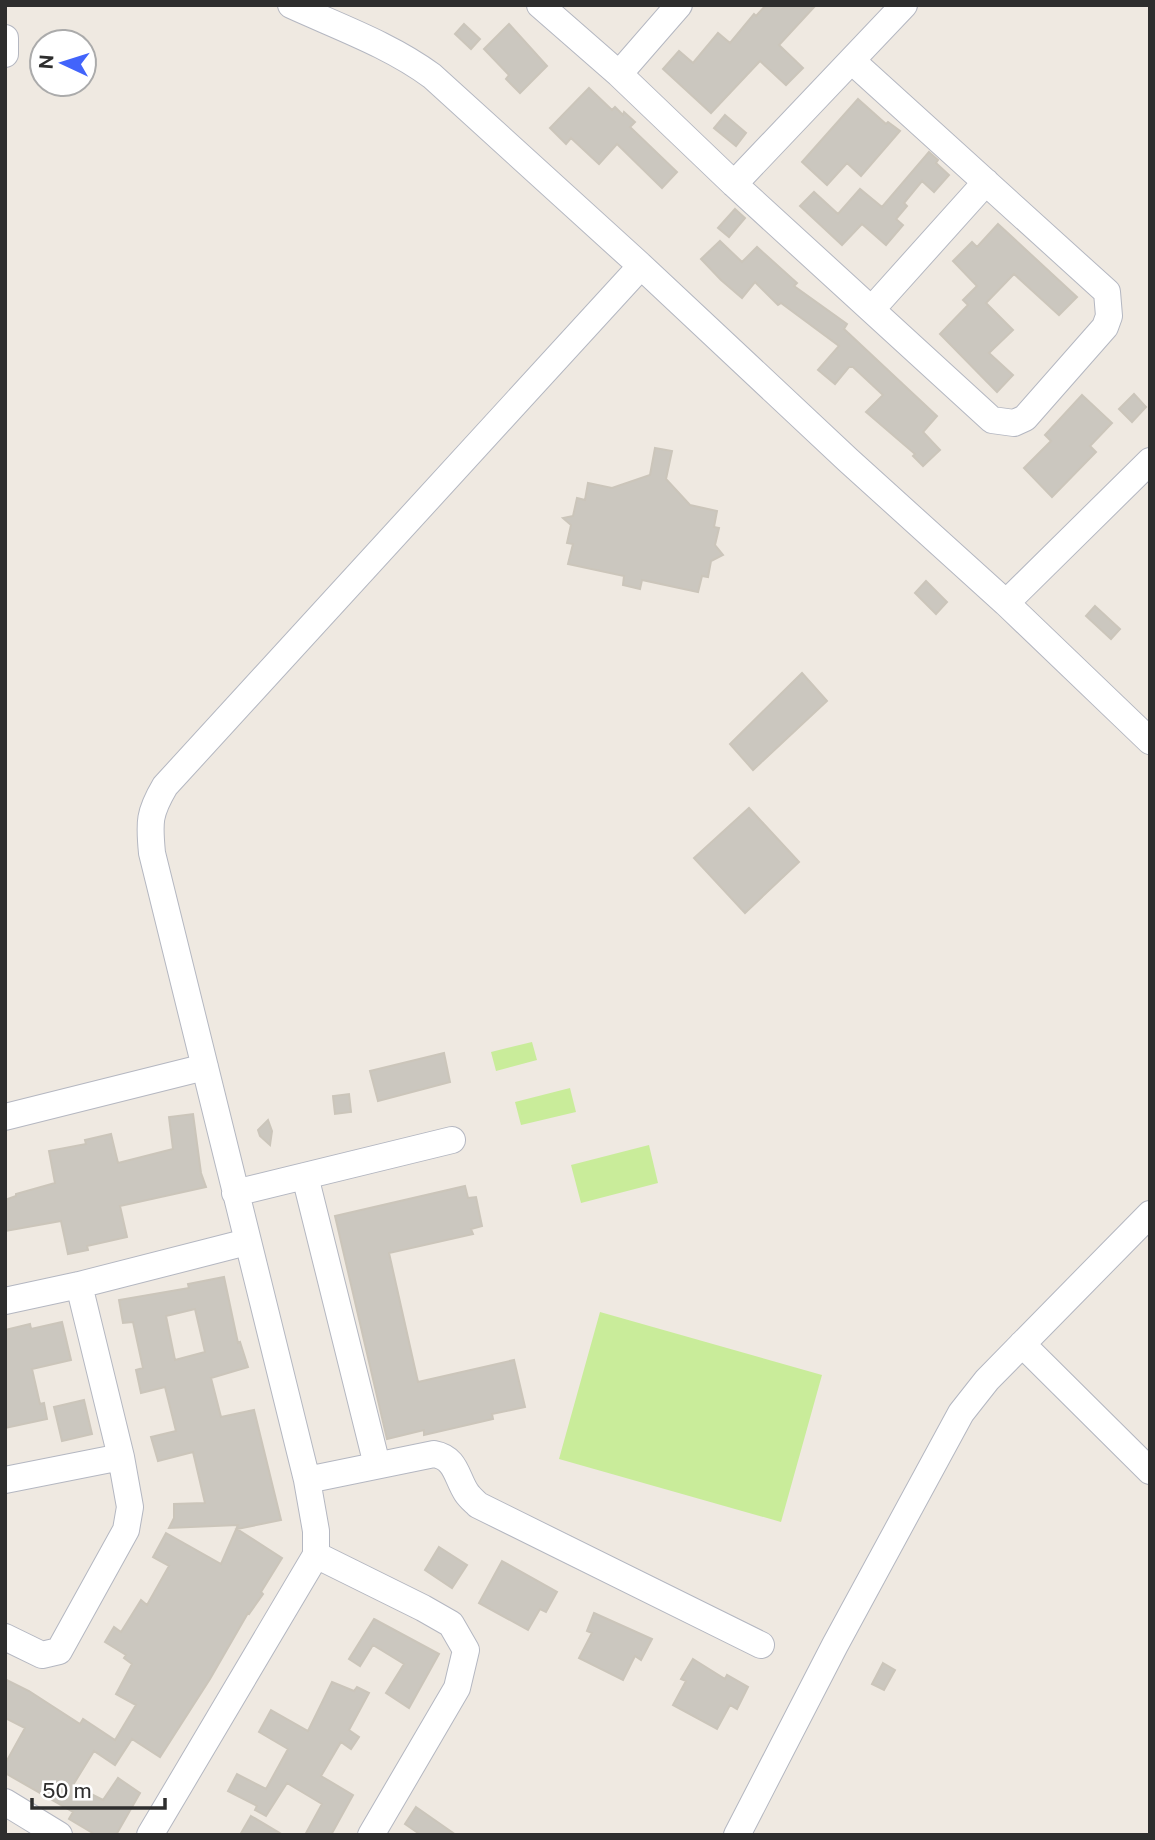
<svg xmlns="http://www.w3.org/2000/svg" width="1155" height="1840" font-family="'Public Sans',sans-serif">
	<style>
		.pitch { fill: #c9ec9a }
		.building { fill: #cbc7bf; stroke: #cbc5ba; stroke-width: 2; fill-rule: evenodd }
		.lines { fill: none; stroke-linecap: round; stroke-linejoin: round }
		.minor-casing { stroke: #b4b7c1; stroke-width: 28 }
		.minor { stroke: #fff; stroke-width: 26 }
	</style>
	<rect width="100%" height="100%" fill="#efe9e1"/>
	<path class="pitch" d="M 532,1042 L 537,1060 L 496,1071 L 491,1052 Z
		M 570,1088 L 576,1112 L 521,1125 L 515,1102 Z
		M 649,1145 L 658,1183 L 581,1203 L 571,1165 Z
		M 600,1312 L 822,1375 L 781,1522 L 559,1459 Z"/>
	<path class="building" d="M 766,5 L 816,5 L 779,45 L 803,68 L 786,85 L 760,61 L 711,113 L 663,69 L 679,51 L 693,63 L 718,33 L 730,43 L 754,14 L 756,16 Z
		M 464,24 L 480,39 L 471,49 L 455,34 Z
		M 509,24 L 547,66 L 520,93 L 506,79 L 509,75 L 484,49 Z
		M 589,88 L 612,110 L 615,107 L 623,115 L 624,112 L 635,122 L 630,127 L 677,172 L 662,188 L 617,144 L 599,164 L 571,138 L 566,144 L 550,128 Z
		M 858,99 L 886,124 L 888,122 L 900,131 L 861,176 L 847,163 L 827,185 L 802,162 Z
		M 725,115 L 746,133 L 736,146 L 714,128 Z
		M 929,152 L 938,160 L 936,163 L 949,175 L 934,192 L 922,181 L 904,203 L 907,206 L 896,219 L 903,225 L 886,245 L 862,224 L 842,245 L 800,206 L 814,192 L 838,214 L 860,189 L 882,207 Z
		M 735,209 L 745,218 L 729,237 L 718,228 Z
		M 998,224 L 1077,297 L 1059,315 L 1014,274 L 986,303 L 1013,330 L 989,353 L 1013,375 L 997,392 L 940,334 L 968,305 L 963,300 L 977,286 L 953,261 L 972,242 L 977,247 Z
		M 720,241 L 742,262 L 757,247 L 797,283 L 794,286 L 847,324 L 844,329 L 937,416 L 923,432 L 940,450 L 923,466 L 913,456 L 915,454 L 866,412 L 883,395 L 853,367 L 849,367 L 835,384 L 818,370 L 839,346 L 781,303 L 778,305 L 755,282 L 742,298 L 721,280 L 701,259 Z
		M 1134,394 L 1146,407 L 1132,422 L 1119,409 Z
		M 1082,395 L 1112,423 L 1090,446 L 1096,452 L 1052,497 L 1024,468 L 1051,441 L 1045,435 Z
		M 655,448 L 672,451 L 666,479 L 690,505 L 717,511 L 714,527 L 719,528 L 715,545 L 723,555 L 711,561 L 708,577 L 702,576 L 698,592 L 642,580 L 640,589 L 623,585 L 624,576 L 568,564 L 573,544 L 567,543 L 571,525 L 563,518 L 573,516 L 577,498 L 585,500 L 588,483 L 612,488 L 650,475 Z
		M 926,581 L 947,602 L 936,614 L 915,593 Z
		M 1095,606 L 1120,629 L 1111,639 L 1086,616 Z
		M 802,673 L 827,701 L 753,770 L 730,744 Z
		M 749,808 L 799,862 L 745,913 L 694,858 Z
		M 444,1053 L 450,1082 L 378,1101 L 370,1071 Z
		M 349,1094 L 351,1112 L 335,1114 L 333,1096 Z
		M 193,1114 L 201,1173 L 206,1187 L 120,1206 L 127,1237 L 87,1246 L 88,1250 L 68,1254 L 61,1221 L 5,1231 L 5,1200 L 16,1196 L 16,1194 L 55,1183 L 49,1151 L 86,1144 L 85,1140 L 111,1134 L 118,1163 L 173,1149 L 169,1117 Z
		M 268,1120 L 272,1131 L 270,1145 L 260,1136 L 258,1130 Z
		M 465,1186 L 468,1198 L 476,1197 L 482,1226 L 471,1229 L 473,1234 L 389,1253 L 418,1382 L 514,1360 L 525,1407 L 492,1414 L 493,1419 L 424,1435 L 424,1430 L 387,1439 L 335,1216 Z
		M 224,1277 L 238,1343 L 240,1342 L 248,1367 L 211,1378 L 221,1417 L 254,1410 L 281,1520 L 237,1529 L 282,1558 L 261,1592 L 263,1594 L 249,1614 L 248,1613 L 210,1679 L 160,1757 L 132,1739 L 115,1765 L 94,1751 L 73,1785 L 103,1800 L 118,1778 L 140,1793 L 116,1835 L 96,1835 L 69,1819 L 73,1812 L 5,1773 L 5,1764 L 25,1728 L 5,1718 L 5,1679 L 29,1691 L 80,1724 L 83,1719 L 115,1740 L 136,1705 L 116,1694 L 132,1664 L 124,1658 L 126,1655 L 105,1642 L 114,1627 L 121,1632 L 141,1600 L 147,1605 L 169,1566 L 153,1557 L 166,1533 L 221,1564 L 238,1525 L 169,1528 L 174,1518 L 174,1504 L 205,1503 L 193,1452 L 158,1461 L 151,1437 L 176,1431 L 165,1387 L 141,1393 L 136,1370 L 143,1368 L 133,1322 L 123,1323 L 119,1300 L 189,1288 L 188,1284 ZM 195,1309 L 205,1352 L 175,1360 L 166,1316 Z
		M 62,1322 L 71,1360 L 32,1369 L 40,1404 L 44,1403 L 47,1419 L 5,1428 L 5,1330 L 30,1324 L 31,1329 Z
		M 84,1400 L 92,1434 L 62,1441 L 54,1407 Z
		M 439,1547 L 467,1565 L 452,1588 L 425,1570 Z
		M 502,1561 L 557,1592 L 546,1612 L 540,1609 L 528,1630 L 479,1603 Z
		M 594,1613 L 652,1639 L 641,1660 L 635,1656 L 623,1680 L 579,1658 L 592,1633 L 587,1631 Z
		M 374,1619 L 439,1654 L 409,1708 L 386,1693 L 404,1664 L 373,1645 L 360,1666 L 349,1659 Z
		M 693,1659 L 725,1679 L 727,1675 L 748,1687 L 737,1709 L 730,1705 L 717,1729 L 673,1705 L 686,1681 L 681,1679 Z
		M 883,1663 L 895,1670 L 884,1690 L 872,1684 Z
		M 332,1682 L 354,1691 L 357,1687 L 369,1693 L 349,1730 L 359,1737 L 351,1749 L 341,1742 L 321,1776 L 353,1795 L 331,1835 L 305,1835 L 322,1804 L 287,1783 L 266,1816 L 255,1810 L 257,1806 L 228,1791 L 237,1774 L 266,1789 L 288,1749 L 259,1732 L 271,1710 L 308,1731 Z
		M 416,1807 L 456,1835 L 421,1835 L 405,1824 Z
		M 251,1816 L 283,1835 L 240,1835 Z"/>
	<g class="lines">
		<defs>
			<path id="minor" d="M 291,5 C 339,27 390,45 432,76 L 641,266 L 848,460 L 1006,603 L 1150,741
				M 540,5 L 619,74 L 734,184 L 992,420 L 1014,423 L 1025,418 L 1105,327 L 1109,316 L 1107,292 L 852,61
				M 5,38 L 5,54
				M 619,74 L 679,5
				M 734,184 L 904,5
				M 872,309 L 986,182
				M 1006,603 L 1150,461
				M 5,1117 L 205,1067
				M 305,1176 L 377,1465
				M 235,1193 L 452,1140
				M 5,1301 L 79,1285 L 247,1242
				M 1022,1344 L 1150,1471
				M 5,1480 L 121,1457
				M 307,1480 L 434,1454 C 456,1458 456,1476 466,1492 C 469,1497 474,1501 478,1505 L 761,1645
				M 316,1555 L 423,1608 L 451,1624 L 466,1650 L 457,1688 L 371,1835
				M 5,1637 L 42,1655 L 59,1651 L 126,1530 L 130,1507 L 121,1457 L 79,1285
				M 5,1802 L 59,1835
				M 150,1835 L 316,1555 L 316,1531 L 307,1480 L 152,853 C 149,822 149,813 165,786 L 641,266
				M 737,1835 L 835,1645 L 961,1413 L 987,1380 L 1150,1214"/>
		</defs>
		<use href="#minor" class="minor-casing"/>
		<use href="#minor" class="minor"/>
	</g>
	<rect width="1155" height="1840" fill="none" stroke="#2e2e2e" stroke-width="14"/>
	<g transform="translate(63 63) rotate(274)"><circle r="33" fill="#ffffff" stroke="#ababab" stroke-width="2"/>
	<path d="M0-5L12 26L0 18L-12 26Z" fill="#4264fb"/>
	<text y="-10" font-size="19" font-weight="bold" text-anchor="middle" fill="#2e2e2e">N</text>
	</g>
	<path d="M32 1798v10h133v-10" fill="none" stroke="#2e2e2e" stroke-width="3.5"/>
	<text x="42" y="1798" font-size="21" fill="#2e2e2e" stroke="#ffffff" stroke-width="5" paint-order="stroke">50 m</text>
</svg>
